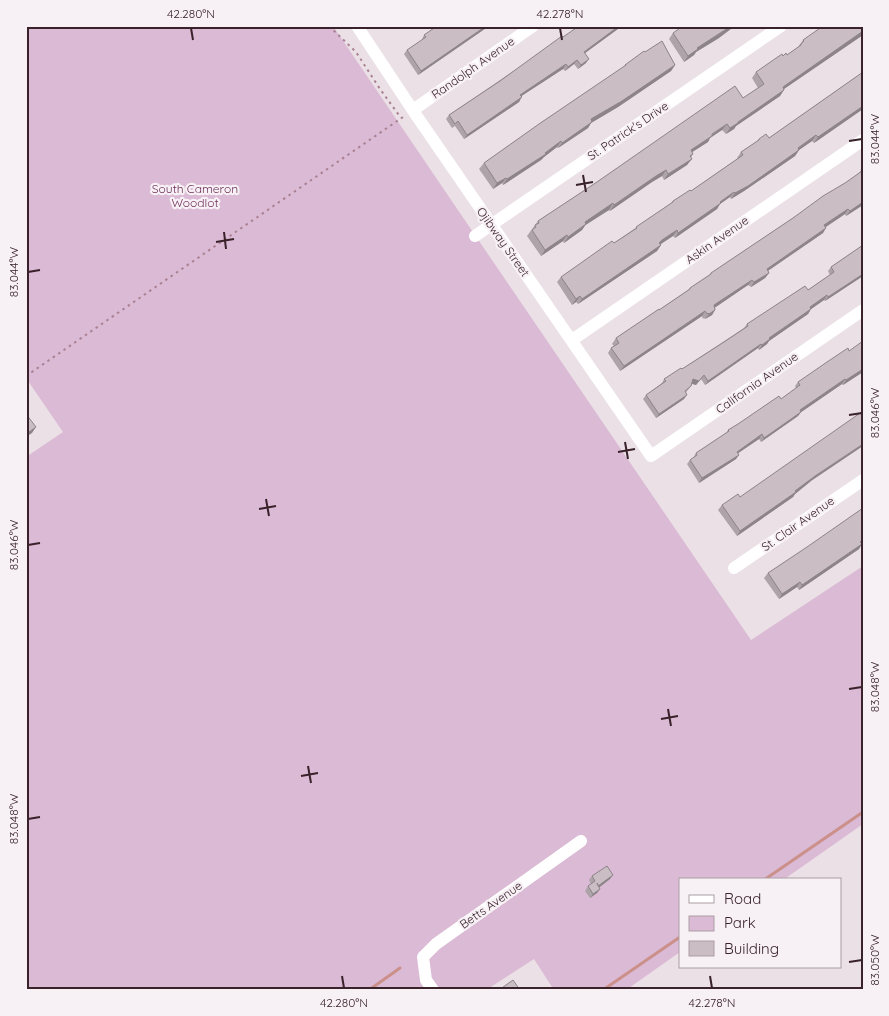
<svg xmlns="http://www.w3.org/2000/svg" width="889" height="1016" font-family="Quicksand,sans-serif">
	<style>
		.green { fill: #dabad4 }
		.lines { fill: none; stroke-linecap: round; stroke-linejoin: round }
		.stream { stroke: #cc908b; stroke-width: 3 }
		.path { stroke: #ab8293; stroke-width: 2; stroke-dasharray: 2.5 4; stroke-linecap: butt }
		.minor { stroke: #fff; stroke-width: 12 }
		.wall { fill: #aea3a9 }
		.shaded-wall { fill: #8d8489 }
		.building { fill: #cabdc4; stroke: #8d8489 }
		.ticks { fill: none; stroke: #39222a; stroke-width: 2 }
		.labels { text-anchor: middle; stroke-width: 4.5; stroke-linejoin: round; paint-order: stroke }
		.street-label { font-size: 12px; fill: #39222a; stroke: #f7f0f4 }
		.park-label { font-size: 12px; fill: #6d2f5a; stroke: #f7f0f4 }
		.neatline { fill: none; stroke: #39222a; stroke-width: 2 }
		.ticks-label { font-size: 12px; text-anchor: middle; fill: #39222a }
	</style>
	<rect width="100%" height="100%" fill="#eae0e5"/>
	<path class="green" d="M 26,26 L 333,26 L 464,219 L 751,640 L 863,566 L 863,824 L 783,880 L 680,880 L 680,952 L 626,990 L 554,990 L 534,959 L 486,990 L 26,990 L 26,457 L 63,432 L 26,378 Z"/>
	<g class="lines">
		<path class="stream" d="M 764,880 L 863,812
			M 369,990 L 400,968
			M 603,990 L 680,937"/>
		<path class="path" d="M 329,26 L 356,52 L 380,89 L 401,118
			M 26,376 L 403,117"/>
		<path class="minor" d="M 357,26 L 416,115 L 651,456 L 863,310
			M 413,110 L 533,26
			M 475,236 L 781,26
			M 572,340 L 863,140
			M 734,568 L 863,480
			M 433,990 L 426,980 L 423,957 L 436,944 L 581,841"/>
	</g>
	<path class="wall" d="M 437,26 L 489,26 L 418,75 L 404,54 L 407,50 L 422,40 L 422,39 L 424,35 Z
		M 585,26 L 622,26 L 585,53 L 586,63 L 578,69 L 574,64 L 565,71 L 563,69 L 521,96 L 519,102 L 464,139 L 455,126 L 452,128 L 446,119 L 449,115 L 563,37 Z
		M 863,26 L 863,35 L 784,89 L 780,96 L 736,126 L 734,129 L 726,134 L 722,130 L 710,138 L 708,142 L 692,152 L 693,154 L 687,165 L 664,180 L 662,176 L 652,182 L 610,211 L 609,210 L 586,224 L 582,230 L 564,243 L 563,241 L 541,256 L 527,236 L 538,221 L 595,184 L 597,182 L 743,98 L 758,88 L 752,78 L 756,72 L 783,56 L 787,55 L 798,47 L 803,40 Z
		M 673,33 L 719,38 L 696,52 L 694,55 L 684,62 L 669,39 Z
		M 645,52 L 675,65 L 671,71 L 618,107 L 591,123 L 588,128 L 558,148 L 557,147 L 544,157 L 541,160 L 503,185 L 502,183 L 493,189 L 479,169 L 484,163 L 537,126 L 539,124 L 624,67 L 625,65 Z
		M 863,72 L 863,109 L 814,143 L 812,141 L 799,150 L 795,156 L 744,191 L 731,199 L 730,197 L 720,204 L 717,209 L 675,238 L 673,236 L 660,244 L 661,245 L 657,251 L 578,304 L 576,302 L 572,305 L 557,282 L 561,277 L 614,243 L 671,203 L 673,201 L 691,191 L 737,159 L 737,158 L 741,152 L 757,141 L 759,139 L 769,138 Z
		M 863,168 L 863,205 L 846,216 L 845,214 L 826,227 L 823,233 L 768,271 L 769,273 L 765,278 L 751,287 L 748,285 L 714,308 L 715,310 L 712,315 L 705,319 L 704,318 L 703,319 L 702,316 L 620,371 L 608,353 L 611,348 L 614,346 L 612,344 L 616,338 L 659,310 L 688,290 L 690,288 L 709,275 L 711,273 L 845,183 L 858,174 Z
		M 863,245 L 863,276 L 825,301 L 824,300 L 811,309 L 808,314 L 769,341 L 767,344 L 759,350 L 758,348 L 705,385 L 701,379 L 696,385 L 692,384 L 691,386 L 688,390 L 685,393 L 684,399 L 656,418 L 643,399 L 646,395 L 662,383 L 664,379 L 682,369 L 744,328 L 747,324 L 808,290 L 830,275 L 828,271 L 831,267 Z
		M 863,372 L 843,385 L 842,384 L 801,412 L 798,416 L 761,442 L 759,439 L 738,453 L 736,459 L 699,483 L 687,464 L 690,460 L 693,458 L 696,453 L 726,433 L 728,430 L 781,399 L 796,388 L 795,386 L 798,382 Z
		M 811,481 L 795,494 L 793,497 L 737,536 L 718,510 L 722,505 L 740,497 Z
		M 862,543 L 859,549 L 799,590 L 797,587 L 779,599 L 764,578 L 768,573 L 805,549 L 807,547 L 863,543 Z
		M 592,876 L 610,879 L 599,887 L 600,889 L 597,893 L 590,898 L 585,891 L 588,886 L 591,884 L 589,880 Z"/>
	<path class="shaded-wall" d="M 486,26 L 489,26 L 418,75 L 421,71 Z
		M 619,26 L 622,26 L 581,56 L 584,52 Z
		M 731,26 L 735,26 L 719,38 L 696,52 L 694,55 L 684,62 L 688,56 L 697,48 Z
		M 863,31 L 863,35 L 778,93 L 783,87 Z
		M 589,59 L 586,63 L 578,69 L 581,65 Z
		M 577,60 L 574,64 L 565,71 L 568,67 Z
		M 566,64 L 563,69 L 517,99 L 520,95 Z
		M 675,65 L 671,71 L 618,107 L 591,123 L 588,128 L 558,148 L 562,143 L 591,119 Z
		M 784,90 L 780,96 L 736,126 L 734,129 L 726,134 L 730,128 L 738,122 Z
		M 522,97 L 519,102 L 464,139 L 467,135 Z
		M 863,106 L 863,109 L 814,143 L 818,137 Z
		M 727,124 L 722,130 L 710,138 L 708,142 L 686,156 L 691,150 Z
		M 816,135 L 812,141 L 799,150 L 795,156 L 744,191 L 731,199 L 735,193 Z
		M 561,141 L 557,147 L 544,157 L 541,160 L 503,185 L 507,179 Z
		M 692,159 L 687,165 L 664,180 L 668,174 Z
		M 666,170 L 662,176 L 652,182 L 656,176 Z
		M 656,176 L 652,182 L 610,211 L 614,205 Z
		M 506,178 L 502,183 L 493,189 L 497,183 Z
		M 734,192 L 730,197 L 720,204 L 717,209 L 675,238 L 678,233 Z
		M 863,202 L 863,205 L 846,216 L 850,211 Z
		M 613,203 L 609,210 L 581,228 L 585,222 Z
		M 848,209 L 845,214 L 821,230 L 824,225 Z
		M 586,224 L 582,230 L 564,243 L 568,237 Z
		M 826,228 L 823,233 L 763,274 L 767,269 Z
		M 677,230 L 673,236 L 658,246 L 659,243 L 662,240 Z
		M 567,235 L 563,241 L 541,256 L 545,250 Z
		M 661,245 L 657,251 L 578,304 L 582,299 Z
		M 769,273 L 765,278 L 751,287 L 754,282 Z
		M 863,274 L 863,276 L 825,301 L 828,297 Z
		M 752,280 L 748,285 L 710,311 L 714,305 Z
		M 827,295 L 824,300 L 807,312 L 810,307 Z
		M 580,296 L 576,302 L 572,305 L 576,299 Z
		M 811,309 L 808,314 L 769,341 L 767,344 L 759,350 L 762,345 L 769,338 Z
		M 715,310 L 712,315 L 705,319 L 709,314 Z
		M 705,311 L 702,316 L 620,371 L 624,366 Z
		M 761,344 L 758,348 L 705,385 L 708,381 Z
		M 863,369 L 863,372 L 843,385 L 846,380 Z
		M 704,375 L 696,385 L 690,383 L 693,379 Z
		M 845,379 L 842,384 L 797,415 L 800,410 Z
		M 687,395 L 684,399 L 656,418 L 659,414 Z
		M 801,412 L 798,416 L 761,442 L 764,438 Z
		M 36,427 L 32,433 L 26,437 L 26,434 Z
		M 762,434 L 759,439 L 734,456 L 737,452 Z
		M 863,444 L 863,446 L 811,481 L 795,494 L 793,497 L 737,536 L 740,531 L 815,476 Z
		M 739,455 L 736,459 L 699,483 L 702,478 Z
		M 862,544 L 859,549 L 799,590 L 802,585 Z
		M 800,582 L 797,587 L 779,599 L 782,594 Z
		M 613,875 L 610,879 L 596,890 L 598,886 Z
		M 600,889 L 597,893 L 590,898 L 593,894 Z"/>
	<path class="building" d="M 437,26 L 486,26 L 421,71 L 407,50 L 426,37 L 424,35 Z
		M 579,26 L 582,26 L 583,27 L 585,26 L 619,26 L 584,52 L 589,59 L 581,65 L 577,60 L 568,67 L 566,64 L 520,95 L 522,97 L 467,135 L 458,121 L 455,124 L 449,115 L 500,81 L 562,36 L 563,37 Z
		M 683,26 L 731,26 L 697,48 L 698,49 L 688,56 L 673,33 Z
		M 823,26 L 863,26 L 863,31 L 783,87 L 784,90 L 738,122 L 738,123 L 730,128 L 727,124 L 712,134 L 712,136 L 691,150 L 693,154 L 690,156 L 692,159 L 668,174 L 666,170 L 656,176 L 614,205 L 613,203 L 585,222 L 586,224 L 568,237 L 567,235 L 545,250 L 532,230 L 536,227 L 535,225 L 539,223 L 538,221 L 597,182 L 735,86 L 743,98 L 764,84 L 756,72 L 782,54 L 783,56 L 786,53 L 787,55 L 801,45 L 801,44 L 804,41 L 803,40 Z
		M 662,41 L 675,65 L 622,101 L 591,119 L 592,122 L 562,143 L 561,141 L 545,153 L 546,154 L 507,179 L 506,178 L 497,183 L 484,163 L 539,124 L 626,65 L 625,65 L 644,51 L 645,52 Z
		M 863,72 L 863,106 L 818,137 L 816,135 L 798,148 L 799,150 L 748,186 L 735,193 L 734,192 L 720,202 L 721,203 L 678,233 L 677,230 L 662,240 L 659,243 L 661,245 L 582,299 L 580,296 L 576,299 L 561,277 L 612,241 L 614,243 L 637,228 L 636,227 L 673,202 L 673,201 L 690,190 L 691,191 L 743,155 L 741,152 L 759,140 L 759,139 L 766,134 L 769,138 Z
		M 863,168 L 863,202 L 850,211 L 848,209 L 824,225 L 826,228 L 767,269 L 769,273 L 754,282 L 752,280 L 714,305 L 715,310 L 709,314 L 708,313 L 707,314 L 705,311 L 624,366 L 611,348 L 619,343 L 616,338 L 659,309 L 659,310 L 690,289 L 690,288 L 711,274 L 711,273 L 793,218 L 823,196 L 845,183 L 862,171 L 861,169 Z
		M 863,245 L 863,274 L 828,297 L 827,295 L 810,307 L 811,309 L 769,338 L 770,339 L 762,345 L 761,344 L 708,381 L 704,375 L 699,381 L 693,379 L 691,386 L 685,391 L 687,395 L 659,414 L 646,395 L 666,381 L 664,379 L 681,368 L 682,369 L 724,342 L 748,326 L 747,324 L 805,286 L 808,290 L 834,272 L 831,267 Z
		M 863,341 L 863,369 L 846,380 L 845,379 L 800,410 L 801,412 L 764,438 L 762,434 L 737,452 L 739,455 L 702,478 L 690,460 L 697,455 L 696,453 L 729,431 L 728,430 L 738,424 L 779,396 L 781,399 L 800,385 L 798,382 L 827,362 L 848,348 L 849,351 Z
		M 863,411 L 863,444 L 815,476 L 795,491 L 796,492 L 740,531 L 722,505 L 738,494 L 740,497 Z
		M 26,414 L 36,427 L 26,434 Z
		M 863,508 L 863,540 L 860,542 L 862,544 L 802,585 L 800,582 L 782,594 L 768,573 L 807,547 Z
		M 607,866 L 613,875 L 598,886 L 597,883 L 600,889 L 593,894 L 588,886 L 595,881 L 592,876 Z
		M 513,980 L 520,990 L 499,990 Z"/>
	<path class="ticks" d="M 191,28 L 193,40M 560,28 L 562,40M 849,141 L 862,139M 583,175 L 586,192M 576,185 L 593,182M 224,232 L 226,249M 216,242 L 234,239M 28,272 L 40,270M 849,415 L 862,413M 625,442 L 628,459M 618,452 L 635,449M 266,499 L 269,516M 259,509 L 276,506M 28,545 L 40,543M 849,689 L 862,687M 668,709 L 671,726M 661,719 L 678,716M 308,766 L 311,783M 301,776 L 318,773M 28,819 L 40,817M 849,962 L 862,960M 342,976 L 344,988M 710,976 L 712,988"/>
	<g class="labels">
		<g class="street-label">
			<text transform="translate(473 68) rotate(-35)" y="4">Randolph Avenue</text>
			<text transform="translate(628 131) rotate(-34)" y="4">St. Patrick's Drive</text>
			<text transform="translate(717 240) rotate(-35)" y="4">Askin Avenue</text>
			<text transform="translate(503 242) rotate(55)" y="4">Ojibway Street</text>
			<text transform="translate(757 383) rotate(-35)" y="4">California Avenue</text>
			<text transform="translate(798 524) rotate(-35)" y="4">St. Clair Avenue</text>
			<text transform="translate(491 905) rotate(-35)" y="4">Betts Avenue</text>
		</g>
		<g class="park-label">
			<text x="195" y="193">South Cameron<tspan x="195" dy="14">Woodlot</tspan></text>
		</g>
	</g>
	<rect width="889" height="1016" fill="none" stroke="#f7f0f4" stroke-width="55"/>
	<rect x="679" y="878" width="162" height="90" fill="#f7f0f4" stroke="#ab9ea3"/>
	<rect x="689" y="895" width="25" height="8" fill="#ffffff" stroke="#ab9ea3"/>
	<text x="724" y="904" font-size="15" fill="#39222a">Road</text>
	<rect x="689" y="916" width="25" height="15" fill="#dabad4" stroke="#ab9ea3"/>
	<text x="724" y="928" font-size="15" fill="#39222a">Park</text>
	<rect x="689" y="941" width="25" height="15" fill="#cabdc4" stroke="#ab9ea3"/>
	<text x="724" y="954" font-size="15" fill="#39222a">Building</text>
	<rect x="28" y="28" width="834" height="960" class="neatline"/>
	<g class="ticks-label">
		<text x="191" y="18">42.280°N</text>
		<text x="560" y="18">42.278°N</text>
		<text transform="translate(875 139) rotate(-90)" y="4">83.044°W</text>
		<text transform="translate(14 272) rotate(-90)" y="4">83.044°W</text>
		<text transform="translate(875 413) rotate(-90)" y="4">83.046°W</text>
		<text transform="translate(14 545) rotate(-90)" y="4">83.046°W</text>
		<text transform="translate(875 687) rotate(-90)" y="4">83.048°W</text>
		<text transform="translate(14 819) rotate(-90)" y="4">83.048°W</text>
		<text transform="translate(875 960) rotate(-90)" y="4">83.050°W</text>
		<text x="344" y="1007">42.280°N</text>
		<text x="712" y="1007">42.278°N</text>
	</g>
</svg>
